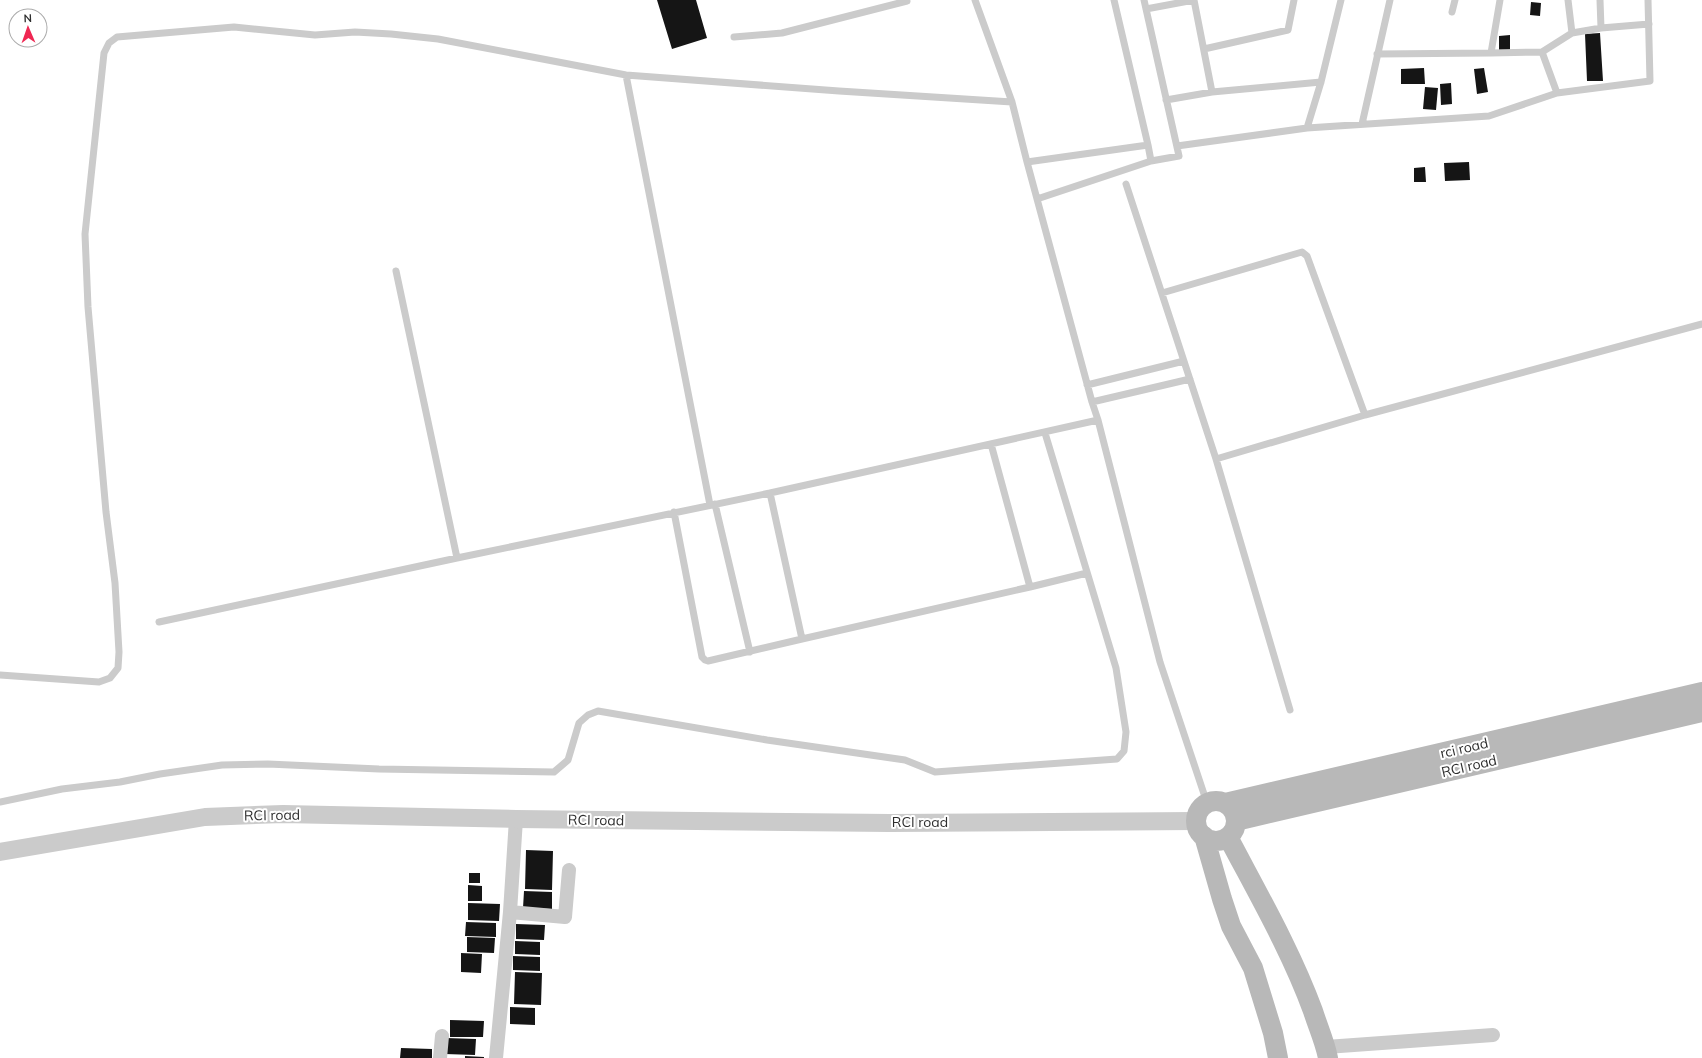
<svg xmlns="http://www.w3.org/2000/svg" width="1702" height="1058" font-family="Mulish,sans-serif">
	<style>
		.building { fill: #151515 }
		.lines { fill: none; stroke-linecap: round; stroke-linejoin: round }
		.service { stroke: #cbcbcb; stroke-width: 7 }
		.minor { stroke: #cbcbcb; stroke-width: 14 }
		.tertiary { stroke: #cbcbcb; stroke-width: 18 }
		.secondary { stroke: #b8b8b8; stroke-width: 20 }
		.labels { text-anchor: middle; stroke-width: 4; stroke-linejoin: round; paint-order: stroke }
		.street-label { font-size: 14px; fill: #2e2e2e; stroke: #fff }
	</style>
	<rect width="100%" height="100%" fill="#fff"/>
	<path class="building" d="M 657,0 L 696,0 L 707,38 L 672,49 Z
		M 1531,2 L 1541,3 L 1540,16 L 1530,15 Z
		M 1600,33 L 1603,81 L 1587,81 L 1585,34 Z
		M 1510,35 L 1510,51 L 1499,52 L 1499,36 Z
		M 1424,68 L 1425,84 L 1401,84 L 1401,69 Z
		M 1484,68 L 1488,92 L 1477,94 L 1474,69 Z
		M 1451,83 L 1452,104 L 1441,105 L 1440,84 Z
		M 1425,87 L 1438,88 L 1436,110 L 1423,109 Z
		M 1469,162 L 1470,180 L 1445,181 L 1444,163 Z
		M 1425,167 L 1426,182 L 1414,182 L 1414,168 Z
		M 526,850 L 553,851 L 552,890 L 525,889 Z
		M 469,873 L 480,873 L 480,883 L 469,883 Z
		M 468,885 L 482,886 L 482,901 L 468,901 Z
		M 524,891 L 552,892 L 552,909 L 523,908 Z
		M 468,903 L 500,904 L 499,921 L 468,920 Z
		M 466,922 L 496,923 L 496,937 L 465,936 Z
		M 516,924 L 545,925 L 544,940 L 516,939 Z
		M 467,937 L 495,938 L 494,953 L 467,952 Z
		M 515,941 L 540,942 L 540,955 L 515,954 Z
		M 461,953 L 482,954 L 481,973 L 461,972 Z
		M 513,956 L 540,957 L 540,971 L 513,970 Z
		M 515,972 L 542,973 L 541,1005 L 514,1004 Z
		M 510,1007 L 535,1008 L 535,1025 L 510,1024 Z
		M 450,1020 L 484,1021 L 483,1037 L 450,1037 Z
		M 446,1038 L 476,1039 L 475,1055 L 445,1054 Z
		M 401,1048 L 432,1049 L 432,1058 L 400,1058 Z
		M 465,1056 L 484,1057 L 484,1058 L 465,1058 Z"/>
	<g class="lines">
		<path class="service" d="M 975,0 L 1012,102 L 1027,162 L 1092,402 L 1098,420 L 1160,662 L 1207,803
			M 1144,0 L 1179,156 L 1151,161 L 1148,145
			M 1194,0 L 1212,92
			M 1500,0 L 1491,53 L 1542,52
			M 1600,0 L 1601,28
			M 1146,9 L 1194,0
			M 1452,12 L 1455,0
			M 1572,33 L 1601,28 L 1649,24
			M 734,37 L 782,33 L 907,1
			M 1204,49 L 1288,30 L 1294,0
			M 1377,54 L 1491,53
			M 626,75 L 710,505
			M 1557,93 L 1650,81 L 1648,0
			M 1166,100 L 1212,92 L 1321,82
			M 1362,124 L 1390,0
			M 1307,128 L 1321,82 L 1341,0
			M 1177,146 L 1307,128 L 1489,116 L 1557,93 L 1542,52 L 1572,33 L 1568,0
			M 1027,162 L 1148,145 L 1114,0
			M 1126,184 L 1216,459 L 1365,415 L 1702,324
			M 1037,199 L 1151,161
			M 396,271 L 457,558
			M 1162,293 L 1302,252 L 1307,256 L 1365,415
			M 1087,385 L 1184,361
			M 1092,402 L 1190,379
			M 1216,459 L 1290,710
			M 770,493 L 802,639 L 1030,587 L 991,444
			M 715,504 L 750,652
			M 674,512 L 702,657 L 705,660 L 708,661 L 802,639
			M 1030,587 L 1087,573
			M 159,622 L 457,558 L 770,493 L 1098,420
			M 0,675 L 99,682 L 110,678 L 118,668 L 119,652 L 115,583 L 106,512 L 88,307 L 85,234 L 104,53 L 109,43 L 117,37 L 234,27 L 315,35 L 355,32 L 391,34 L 438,39 L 626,75 L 839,91 L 1012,102
			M 0,802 L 62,789 L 120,782 L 160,774 L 222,765 L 268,764 L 379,769 L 554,772 L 568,760 L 579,723 L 588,715 L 598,711 L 767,740 L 905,760 L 935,772 L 1117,759 L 1124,751 L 1126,732 L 1116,668 L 1045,433"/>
		<path class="minor" d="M 510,912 L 565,917 L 569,870
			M 1326,1047 L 1493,1035
			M 440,1058 L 442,1036
			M 496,1058 L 510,912 L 516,819"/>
		<path class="tertiary" d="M 0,852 L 205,817 L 283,814 L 516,819 L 890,823 L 1196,821"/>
		<path class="secondary" d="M1196 821a20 20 0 1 1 40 0a20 20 0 1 1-40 0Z
			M 1225,803 L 1702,692
			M 1236,821 L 1702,712
			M 1204,836 L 1222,899 L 1231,926 L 1253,968 L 1273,1033 L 1278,1058
			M 1228,837 C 1258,894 1291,951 1313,1011 C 1318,1027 1325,1042 1328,1058"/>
	</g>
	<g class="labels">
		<g class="street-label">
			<text transform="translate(1464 748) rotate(-13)" y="5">rci road</text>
			<text transform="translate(1469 766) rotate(-13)" y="5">RCI road</text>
			<text transform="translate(272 815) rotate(-1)" y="5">RCI road</text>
			<text transform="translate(596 820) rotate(1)" y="5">RCI road</text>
			<text x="920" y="827">RCI road</text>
		</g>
	</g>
	<g transform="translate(28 28) rotate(358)"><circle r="19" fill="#ffffff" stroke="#ababab"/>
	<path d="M0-3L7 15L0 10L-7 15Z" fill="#ef2752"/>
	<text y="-6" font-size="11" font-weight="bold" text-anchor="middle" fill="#2e2e2e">N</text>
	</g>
</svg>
